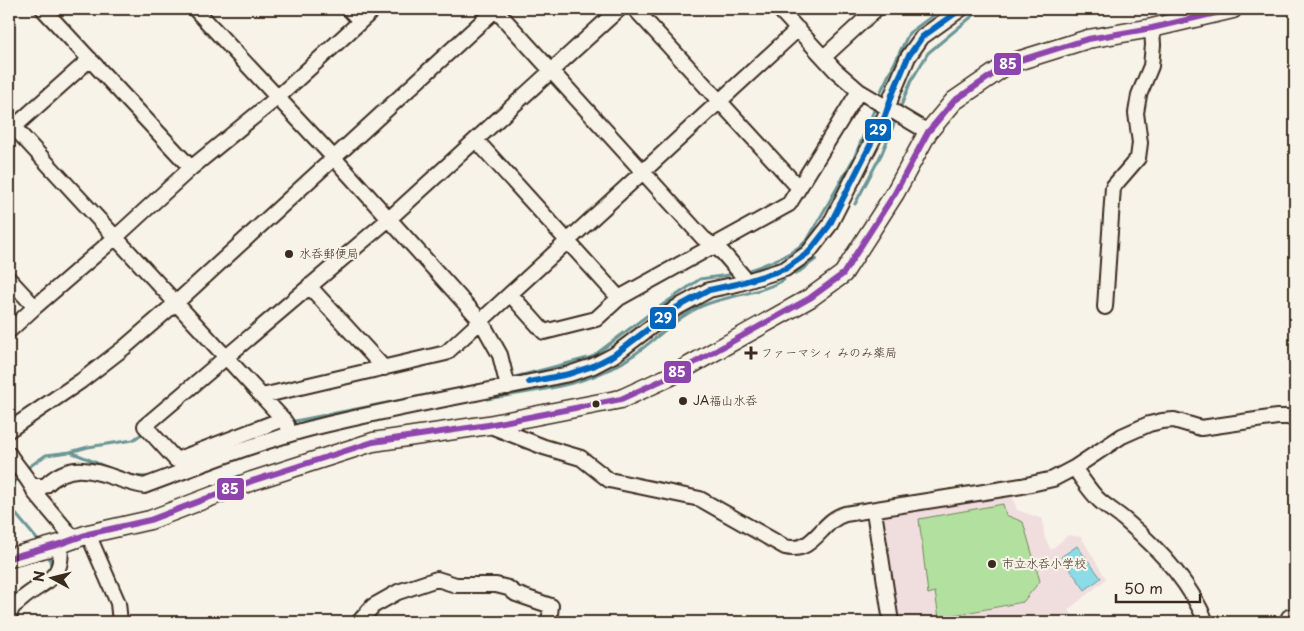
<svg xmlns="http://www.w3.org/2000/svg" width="1304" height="631" font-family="'Playpen Sans','Klee One',sans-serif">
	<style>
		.built { fill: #f0dedf }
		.green { fill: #b2e09f; stroke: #76855e }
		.water { fill: #8bdce6; stroke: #6b9596 }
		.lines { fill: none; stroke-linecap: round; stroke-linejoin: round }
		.stream { stroke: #6b9596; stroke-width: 3 }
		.minor-casing { stroke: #3b2a1e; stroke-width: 18 }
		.major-casing { stroke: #3b2a1e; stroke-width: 21 }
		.minor { stroke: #f7f3e8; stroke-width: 14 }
		.major { stroke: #f7f3e8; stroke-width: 18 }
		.bus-1-casing { stroke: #f7f3e8; stroke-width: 10 }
		.bus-2-casing { stroke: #f7f3e8; stroke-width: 10 }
		.bus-1 { stroke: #8e44ad; stroke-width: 6 }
		.bus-2 { stroke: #0065bd; stroke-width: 6 }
		.poi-dot { fill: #3b2a1e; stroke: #f7f3e8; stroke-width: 2 }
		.labels { text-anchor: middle; stroke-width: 4.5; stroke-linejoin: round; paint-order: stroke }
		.poi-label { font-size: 12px; fill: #3b2a1e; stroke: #f7f3e8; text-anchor: start }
		.line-badge { stroke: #f7f3e8; stroke-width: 2 }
		.badge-label { font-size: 14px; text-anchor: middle; font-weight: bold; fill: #fff }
	</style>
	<rect width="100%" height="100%" fill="#f7f3e8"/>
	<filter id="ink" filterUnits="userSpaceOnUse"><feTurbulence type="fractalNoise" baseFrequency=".02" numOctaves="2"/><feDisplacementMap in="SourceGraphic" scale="10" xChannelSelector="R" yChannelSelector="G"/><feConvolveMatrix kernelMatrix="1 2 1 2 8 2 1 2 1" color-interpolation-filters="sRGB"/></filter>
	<g filter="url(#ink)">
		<path class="built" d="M 1011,492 L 1017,510 L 1043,519 L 1044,536 L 1051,550 L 1068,535 L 1081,537 L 1106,579 L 1068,610 L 1079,622 L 895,622 L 880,518 L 883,515 Z"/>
		<path class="green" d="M 1003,504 L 1006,515 L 1023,522 L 1040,581 L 1023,602 L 939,618 L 935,592 L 928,594 L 919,519 Z"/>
		<path class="water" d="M 1077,546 L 1101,578 L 1085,590 L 1061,557 Z"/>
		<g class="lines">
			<path class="stream" d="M 881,91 L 909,33 L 942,9
				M 899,111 L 911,81 L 928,53 L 976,13
				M 855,204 L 882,153 L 897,117
				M 750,270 C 771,262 791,256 808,239 L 854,158 L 875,108
				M 796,274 L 816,259
				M 515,377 L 592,357 L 648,315 L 700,279 L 736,274
				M 487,399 C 538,390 592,386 635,354 C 659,337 679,314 707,304 C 732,295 760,293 784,280
				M 295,421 L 499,381
				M 238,444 L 258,436
				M 70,452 C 95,460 126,481 153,476
				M 26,469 L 46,455 L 70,452 L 88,447 L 133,440 L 143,433
				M 9,489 L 20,476
				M 9,506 L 41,544
				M 48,553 L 52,569
				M 9,598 L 24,590"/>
			<defs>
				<path id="minor" d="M 43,9 L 191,168
					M 195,9 L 334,158 L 481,321 L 500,355 L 508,387
					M 349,9 L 360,21
					M 495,9 L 703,238 L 723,253 L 742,275
					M 635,9 L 799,188
					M 779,9 L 835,70 L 859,91 L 928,132
					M 824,57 L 876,9
					M 9,122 L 283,419 L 287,425
					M 14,127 L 90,59
					M 476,140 L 619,298
					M 9,279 L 35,307 L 116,237 L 191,168 L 278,97 L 374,9
					M 309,286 L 384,368
					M 510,294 L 544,332 L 596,319 L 619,298 L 789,204 L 859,91
					M 1105,307 L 1113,187 L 1138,158 L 1140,143 L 1136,113 L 1139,95 L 1151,66 L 1153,45 L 1152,28
					M 9,331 L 35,307
					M 262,396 L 446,353 L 798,29
					M 283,419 L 176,460 L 145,426 L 389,219 L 619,9
					M 488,425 L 544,447 L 581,458 L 609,480 L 700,499 L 785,547 C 815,554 820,521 845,514 L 1022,486 L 1053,479 L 1074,468 L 1122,436 L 1149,424 L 1162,421 L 1174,420 L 1201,428 L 1277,417 L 1288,417 L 1295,419
					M 9,430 L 81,381 L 125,347 L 177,302 L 496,9
					M 9,454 C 16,466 31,481 35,493 L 74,539
					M 1074,468 C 1082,478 1090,492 1100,501 C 1108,508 1117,513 1125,520 C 1158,548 1190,582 1206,622
					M 33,486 L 45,486 C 77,453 106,479 144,486 C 201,465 257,442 316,427 C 400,406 485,392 569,374 L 593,366 L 614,355 L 676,308 L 709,290 L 737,284 L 785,269 L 808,253 L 829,226 L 885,116 L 892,95 L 908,57 L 922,37 L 961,9
					M 874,511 L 891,622
					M 88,534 L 118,603 L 120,622
					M 9,620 C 10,616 10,611 12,608 C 14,605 18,603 21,600 C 43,580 65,581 60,544
					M 359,622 L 373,606 L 398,592 L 437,579 L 456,585 L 496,585 L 508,588 L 516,594 L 551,606 L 549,622
					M 1291,622 L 1289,617 L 1295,615"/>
				<path id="major" d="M 9,558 L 60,544 L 88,534 L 150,520 L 252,481 L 373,442 L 488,425 L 621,399 L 669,377 L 810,298 L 843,274 L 895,193 L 928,132 L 954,101 L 1008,64 L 1088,39 L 1152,28 L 1233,9"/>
			</defs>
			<use href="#minor" class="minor-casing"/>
			<use href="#major" class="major-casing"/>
			<use href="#minor" class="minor"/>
			<use href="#major" class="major"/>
			<defs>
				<path id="bus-1" d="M 9,558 L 60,544 L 88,534 L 150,520 L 252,481 L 373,442 L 488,425 L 621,399 L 669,377 L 810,298 L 843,274 L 895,193 L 928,132 L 954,101 L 1008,64 L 1088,39 L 1152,28 L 1233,9"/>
				<path id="bus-2" d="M 529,382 L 569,374 L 593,366 L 614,355 L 676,308 L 709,290 L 737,284 L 785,269 L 808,253 L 829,226 L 885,116 L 892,95 L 908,57 L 922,37 L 961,9"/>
			</defs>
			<use href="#bus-1" class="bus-1-casing"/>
			<use href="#bus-2" class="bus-2-casing"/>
			<use href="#bus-1" class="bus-1"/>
			<use href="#bus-2" class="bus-2"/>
		</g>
	</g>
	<g class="poi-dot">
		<circle cx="289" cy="254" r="5"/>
		<path d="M748.5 345.5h5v5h5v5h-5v5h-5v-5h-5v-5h5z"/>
		<circle cx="683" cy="401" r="5"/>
		<circle cx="596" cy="404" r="4.5"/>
		<circle cx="992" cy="564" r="5"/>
	</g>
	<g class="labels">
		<g class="poi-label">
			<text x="299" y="258">水呑郵便局</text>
			<text x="761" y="357">ファーマシィ みのみ薬局</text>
			<text x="693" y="405">JA福山水呑</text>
			<text x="1002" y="568">市立水呑小学校</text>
		</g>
	</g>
	<g class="line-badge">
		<rect x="993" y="52" width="29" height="24" rx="5" fill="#8e44ad"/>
		<rect x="864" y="118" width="28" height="24" rx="5" fill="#0065bd"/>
		<rect x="649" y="306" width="28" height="24" rx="5" fill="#0065bd"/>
		<rect x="663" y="360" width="29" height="24" rx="5" fill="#8e44ad"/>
		<rect x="216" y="477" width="29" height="24" rx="5" fill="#8e44ad"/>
	</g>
	<g class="badge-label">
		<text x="1008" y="69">85</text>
		<text x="878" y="135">29</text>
		<text x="663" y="323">29</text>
		<text x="677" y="377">85</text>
		<text x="230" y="494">85</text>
	</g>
	<rect width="1304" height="631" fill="none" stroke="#f7f3e8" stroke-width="30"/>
	<rect x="15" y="15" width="1274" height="601" fill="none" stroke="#3b2a1e" stroke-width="2" filter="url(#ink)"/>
	<g transform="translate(52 578) rotate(277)" stroke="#f7f3e8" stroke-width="4" paint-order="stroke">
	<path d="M0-4L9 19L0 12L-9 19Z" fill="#3b2a1e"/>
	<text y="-8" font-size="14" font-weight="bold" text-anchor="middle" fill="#3b2a1e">N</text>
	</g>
	<path d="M1116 594v8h84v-8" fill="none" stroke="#3b2a1e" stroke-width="2.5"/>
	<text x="1124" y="594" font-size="15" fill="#3b2a1e" stroke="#f7f3e8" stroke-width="4" paint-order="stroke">50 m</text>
</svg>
